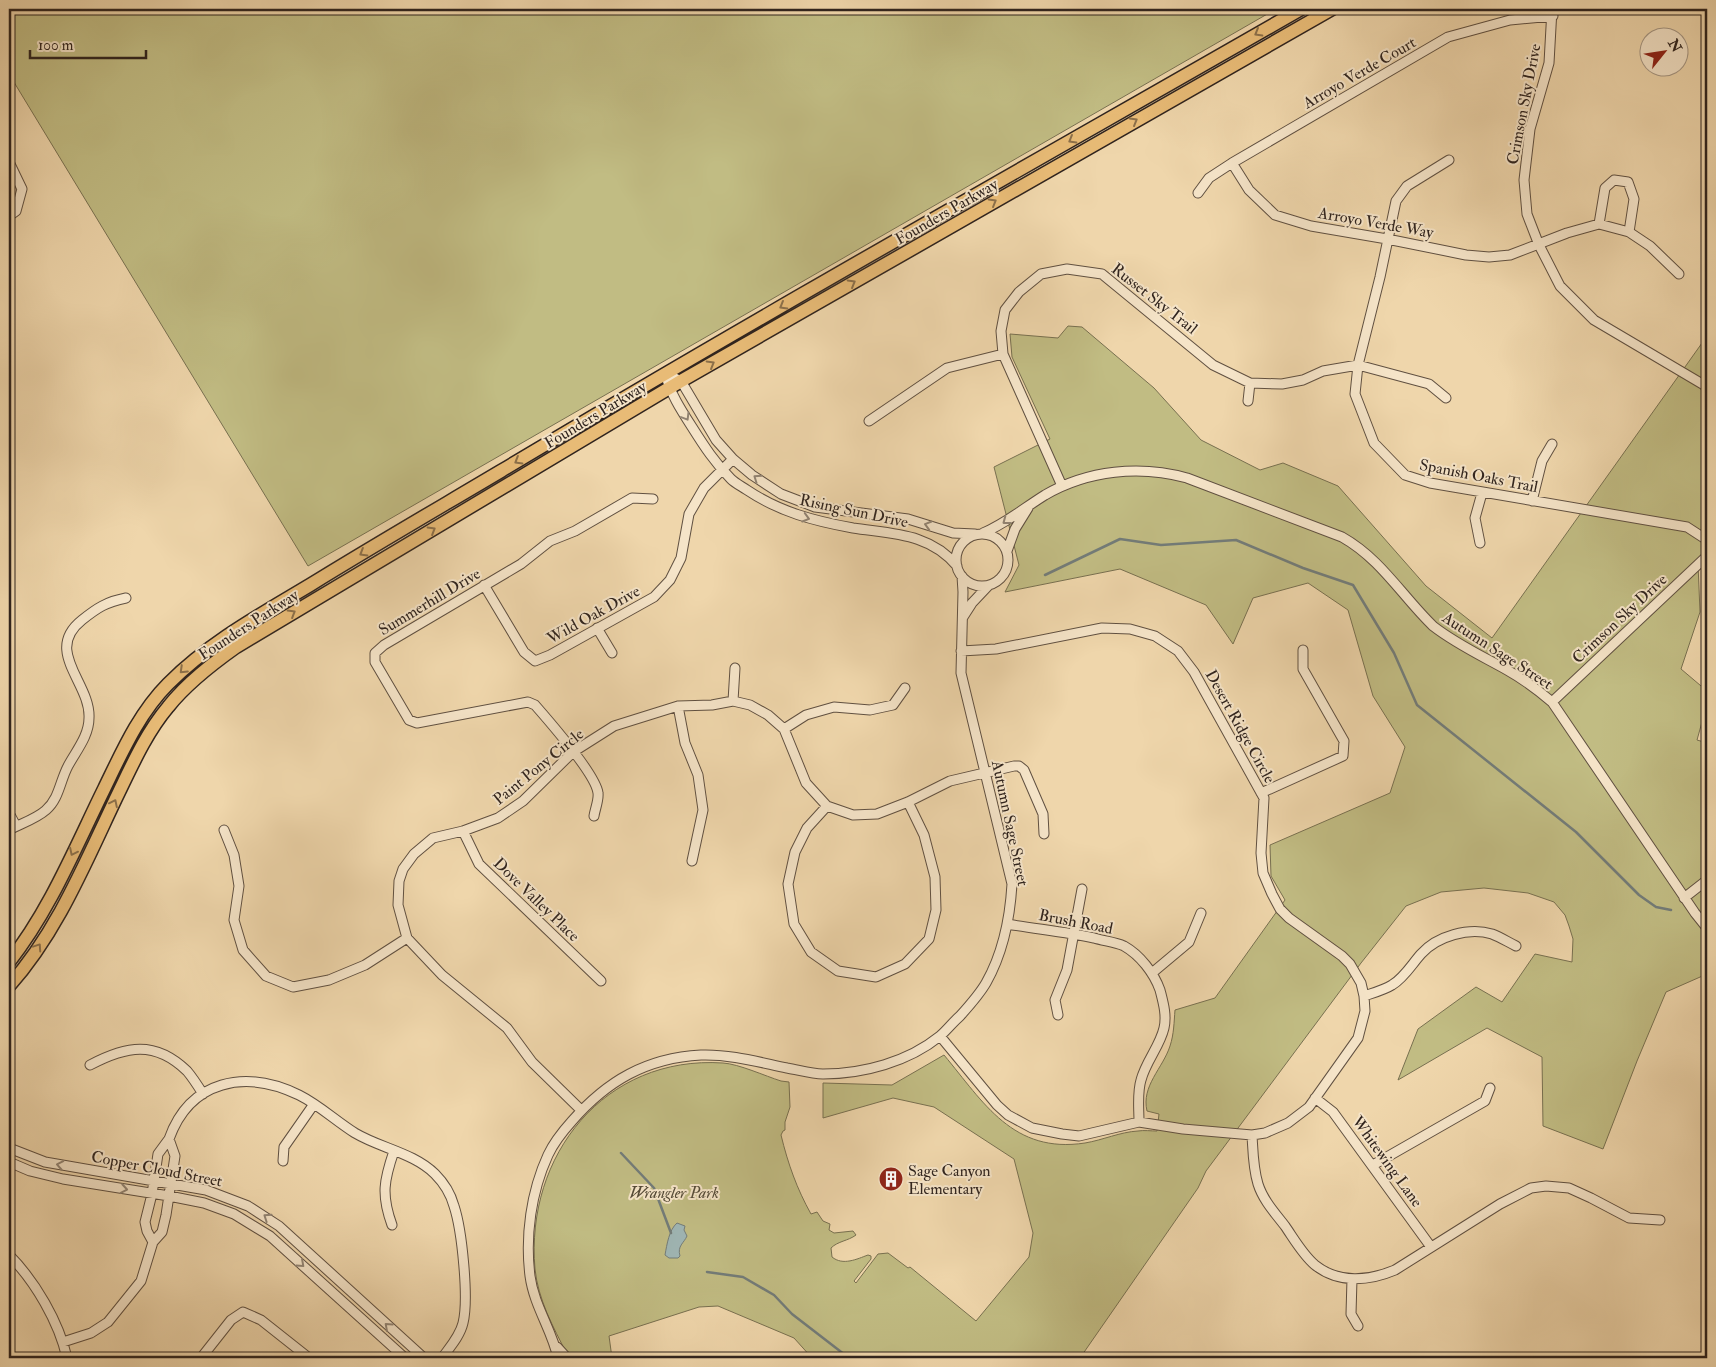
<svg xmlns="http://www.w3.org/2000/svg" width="1716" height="1367" font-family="'IM FELL Double Pica',serif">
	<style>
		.green { fill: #c1bc83; stroke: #787050 }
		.water { fill: #9fb6b5; stroke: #737c79 }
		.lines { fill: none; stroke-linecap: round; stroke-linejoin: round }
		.stream { stroke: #737c79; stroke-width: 2.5 }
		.minor-casing { stroke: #605041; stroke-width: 11 }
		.highway-casing { stroke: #30241e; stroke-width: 15 }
		.minor { stroke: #f5e4c8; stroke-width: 9 }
		.highway { stroke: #e8bb76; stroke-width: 12 }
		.oneway { stroke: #8c704a }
		.oneway2 { stroke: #928473 }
		.labels { text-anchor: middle; stroke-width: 4; stroke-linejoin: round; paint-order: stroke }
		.street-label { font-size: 16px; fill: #30241e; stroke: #f5e4c8 }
		.poi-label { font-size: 16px; fill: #30241e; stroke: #f5e4c8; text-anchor: start }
		.park-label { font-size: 16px; font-style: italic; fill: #544a37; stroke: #f5e4c8 }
	</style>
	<rect width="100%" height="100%" fill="#efd6ab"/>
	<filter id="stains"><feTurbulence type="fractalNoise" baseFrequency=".004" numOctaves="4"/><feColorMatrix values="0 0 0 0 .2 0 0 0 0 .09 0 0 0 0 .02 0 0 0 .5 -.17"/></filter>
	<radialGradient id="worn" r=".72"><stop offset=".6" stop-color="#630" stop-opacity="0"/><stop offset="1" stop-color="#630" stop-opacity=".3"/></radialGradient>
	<path class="green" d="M 9,9 L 1276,9 L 308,566 L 9,74 Z
		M 1068,326 L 1082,327 L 1154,388 L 1201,440 L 1260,470 L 1283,463 L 1338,486 L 1426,586 L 1492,638 L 1707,336 L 1707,542 L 1698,564 L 1700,612 L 1681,669 L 1707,691 L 1707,704 L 1697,740 L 1707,743 L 1707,974 L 1666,992 L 1637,1061 L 1603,1149 L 1543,1126 L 1542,1057 L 1487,1028 L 1398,1080 L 1418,1029 L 1476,987 L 1502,1002 L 1535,954 L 1572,962 L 1573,939 L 1569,926 L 1565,915 L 1554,902 L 1528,893 L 1484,888 L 1441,892 L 1406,906 L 1361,963 L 1206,1171 L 1198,1188 L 1080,1358 L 812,1358 L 794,1338 L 718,1306 L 699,1307 L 609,1336 L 612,1358 L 572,1358 L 567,1354 C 553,1327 538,1299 535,1269 C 525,1155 605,1055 723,1063 C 739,1064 765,1076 781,1081 L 789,1082 L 790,1107 L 785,1122 L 785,1130 L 783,1131 L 781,1135 C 788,1164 797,1189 811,1214 L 817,1212 L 823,1221 L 830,1224 L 829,1230 L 834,1233 L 853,1231 L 856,1235 C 848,1241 838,1241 831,1248 L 832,1257 C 843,1266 857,1259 868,1255 L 871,1256 L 871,1259 L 854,1281 L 856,1283 L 878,1254 L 888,1253 L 908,1268 L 910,1267 L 976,1321 L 1029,1257 L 1033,1233 L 1014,1159 L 934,1107 L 893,1098 L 823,1118 L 823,1083 L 892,1085 L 944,1055 C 984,1103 1013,1154 1085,1143 C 1103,1140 1120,1132 1138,1131 C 1144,1130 1151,1131 1157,1131 L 1159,1114 L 1147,1111 C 1141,1086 1163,1068 1170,1046 C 1174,1034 1174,1022 1175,1010 L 1215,998 L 1285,900 L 1271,876 L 1270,845 L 1390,793 L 1405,747 L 1373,696 L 1348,610 L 1308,583 L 1253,598 L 1233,644 L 1206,605 L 1120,569 L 1005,592 L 1019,565 L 994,467 L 1050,439 L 1012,357 L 1010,334 L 1058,338 Z"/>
	<path class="water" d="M 677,1223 L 685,1226 L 684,1230 L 687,1236 C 684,1243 677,1246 680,1256 L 678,1258 L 669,1258 L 665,1255 C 667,1244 669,1230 677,1223 Z"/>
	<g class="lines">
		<path class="stream" d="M 1045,575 L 1120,539 L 1161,545 L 1236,540 L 1303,568 L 1353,585 L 1394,653 L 1417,705 L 1576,832 L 1639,895 L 1656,907 L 1671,910
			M 621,1153 L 654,1188 L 671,1233
			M 707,1272 L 743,1277 L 774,1295 L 792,1314 L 849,1358"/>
		<defs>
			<path id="minor" d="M 1552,9 L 1549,63 L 1530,129 L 1524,180 L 1527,214 L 1539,245 L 1560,286 L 1594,320 L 1704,385 L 1707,389
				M 1449,160 L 1407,186 L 1396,201 L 1380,277 L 1358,365 L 1355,394 L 1374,443 L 1405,475 L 1430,483 L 1687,527 L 1707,540
				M 9,162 L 22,189 L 16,211 L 9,216
				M 1232,163 L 1249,190 L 1275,215 L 1311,226 L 1387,239 L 1466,255 L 1489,257 L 1510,255 L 1567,233 L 1599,224 L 1629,232 L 1650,246 L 1679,274
				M 1198,193 L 1209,178 L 1232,163 L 1448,37 L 1510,20 L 1553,16
				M 1599,224 L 1605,188 L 1614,180 L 1628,182 L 1634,199 L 1629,232
				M 665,373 C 670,393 681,410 692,427 C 704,446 715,463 731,479 C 735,483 741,486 747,490 C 780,512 814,521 853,528 C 892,534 930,533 957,566
				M 665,373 L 681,381 L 716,440 L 733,459 L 752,475 L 781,494 L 815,507 L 908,519 L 953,533 L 975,534
				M 1248,401 L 1250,383
				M 869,421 L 947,368 L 1003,354
				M 1062,486 L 1003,354 L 1001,331 L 1005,310 L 1019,292 L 1041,274 L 1067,269 L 1102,274 L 1213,365 L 1250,383 L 1282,384 L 1303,380 L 1323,371 L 1358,365 L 1429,384 L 1446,398
				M 1532,501 L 1542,461 L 1552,444
				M 983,533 C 1005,524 1024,508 1045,495 C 1088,470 1140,465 1187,478 L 1342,537 C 1381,559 1402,596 1433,626 C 1456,644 1482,656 1507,670 C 1523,679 1538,690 1552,702 L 1695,913 L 1707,928
				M956 560a26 26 0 1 1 52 0a26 26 0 1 1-52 0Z
				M 1480,543 L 1475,518 L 1482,493
				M 1007,551 L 1015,529 L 1028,508
				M 484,585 L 524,652 L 535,661 L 550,655 L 654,597 L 670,580 L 681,558 L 689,514 L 704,488 L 733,459
				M 963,617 L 972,603 L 989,585
				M 597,628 L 612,653
				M 733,701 L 735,668
				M 1552,702 L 1707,556
				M 678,706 L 685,743 L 698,775 L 703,810 L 692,861
				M 784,729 L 806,715 L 834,707 L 870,710 L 893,705 L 905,688
				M 1261,793 L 1343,756 L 1344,741 L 1303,669 L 1303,650
				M 827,806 L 807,828 L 795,852 L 788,884 L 794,924 L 811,952 L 838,971 L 876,977 L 905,964 L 929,939 L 936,910 L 935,877 L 924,835 L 908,802
				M 9,813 L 16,826
				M 594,816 C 595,809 599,800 598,793 C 596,775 549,721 535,705 L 528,702 L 417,723 L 409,720 L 375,662 L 375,653 L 384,645 L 521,564 L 550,541 L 575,531 L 632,498 L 653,499
				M 9,830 C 20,824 36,819 46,810 C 59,799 60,781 68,766 C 76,751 89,736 89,718 C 91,683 43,651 82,620 C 97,608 106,602 126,598
				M 224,830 L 234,855 L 239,886 L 234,920 L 243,950 L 266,976 L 293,987 L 329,980 L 365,965 L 407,938
				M 463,831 L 479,864 L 601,981
				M 1684,898 L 1707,880
				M 1007,924 C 1036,929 1066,932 1094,938 C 1104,941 1115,942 1124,946 C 1140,955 1154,973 1160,990 C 1163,1002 1167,1015 1164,1028 C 1160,1046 1146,1061 1141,1080 C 1137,1093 1139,1108 1139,1122
				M 1152,973 L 1189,942 L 1201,913
				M 1364,996 C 1373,993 1384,990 1392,985 C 1404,978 1412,964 1421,954 C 1437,936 1469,927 1492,934 C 1500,937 1508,942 1516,946
				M 1058,1015 L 1055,1000 L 1067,970 L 1082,889
				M 940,1036 L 997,1105 L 1008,1115 L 1032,1128 L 1062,1134 L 1079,1136 L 1139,1122 L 1183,1129 L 1252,1135 L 1265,1133 L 1288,1123 L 1309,1107 L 1358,1038 L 1365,1011 L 1364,996 L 1361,983 L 1350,964 L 1342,956 L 1289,918 L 1280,909 L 1272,894 L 1263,873 L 1261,853 L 1264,798 L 1194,672 L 1178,651 L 1155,636 L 1130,629 L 1102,628 L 996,649 L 961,651
				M 90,1065 C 126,1046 155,1040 187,1071 C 193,1078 198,1086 203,1094
				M 1315,1098 L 1333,1112 L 1431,1247
				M 581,1110 L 532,1062 L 507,1028 L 442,975 L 407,938 L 398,905 L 399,881 L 403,869 L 414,854 L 433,838 L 463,831 L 498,818 L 523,801 L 573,752 L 614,726 L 678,706 L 712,705 L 733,701 L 750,705 L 768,715 L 784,729 L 806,783 L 827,806 L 853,815 L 877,814 L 908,802 L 950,781 L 1014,766 L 1019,766 L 1024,770 L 1043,814 L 1044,834
				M 1252,1135 C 1253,1151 1253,1168 1258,1184 C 1263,1200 1275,1213 1285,1226 C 1294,1239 1303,1255 1315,1265 C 1339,1284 1369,1281 1395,1270 L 1500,1204 L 1531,1188 L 1546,1186 L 1569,1188 L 1591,1198 L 1629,1218 L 1660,1220
				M 169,1139 C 190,1080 245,1069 299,1095 C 319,1105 336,1121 355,1133 C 380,1148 414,1153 435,1174 C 444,1183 451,1195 454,1206 C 462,1230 469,1299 463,1323 C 460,1336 450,1347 442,1358
				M 9,1148 L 45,1162 L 206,1190 L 248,1206 L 279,1226 L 424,1358
				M 283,1161 L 284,1147 L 314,1104
				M 9,1162 L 30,1171 L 63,1179 L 169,1196 L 204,1203 L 234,1214 L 270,1236 L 405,1358
				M 1373,1165 L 1485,1101 L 1490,1088
				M 392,1225 C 381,1195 384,1180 394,1151
				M 9,1255 C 35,1281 59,1322 67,1358
				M 1352,1279 L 1351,1314 L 1358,1326
				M 63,1342 L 91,1333 L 108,1322 L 141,1281 L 153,1242 L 162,1232 L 166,1215 L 175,1156 L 169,1139 L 158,1154 L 152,1194 L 145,1222 L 147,1231 L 153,1242
				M 557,1347 L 567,1358
				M 201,1358 L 231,1320 L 243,1312 L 261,1320 L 309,1358
				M 558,1358 C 552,1330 534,1306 530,1276 C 525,1236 531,1192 548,1155 C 554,1142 563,1131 572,1121 C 607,1081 646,1058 701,1055 C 730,1054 758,1062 787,1068 C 799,1070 811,1074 823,1074 C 863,1074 908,1062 940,1036 C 947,1030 953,1022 960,1016 C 969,1006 979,995 986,983 C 1003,953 1010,918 1012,884 L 961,673 L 963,592 L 962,576"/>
			<path id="highway" d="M 9,962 C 50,910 75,848 104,789 C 122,752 139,713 168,684 C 210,642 260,615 310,585 C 373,546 437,509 501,471 C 765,313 1034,162 1301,9
				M 9,986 C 59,930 87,858 119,792 C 133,763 147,732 168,707 C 187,683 212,664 236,647 L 681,381 L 1332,9"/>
		</defs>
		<use href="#minor" class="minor-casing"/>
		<use href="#highway" class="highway-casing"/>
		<use href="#minor" class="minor"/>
		<use href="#highway" class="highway"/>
	</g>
	<defs><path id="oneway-chevron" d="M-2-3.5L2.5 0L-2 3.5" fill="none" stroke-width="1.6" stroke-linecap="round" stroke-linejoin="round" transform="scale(1.25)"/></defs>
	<g class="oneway">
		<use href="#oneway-chevron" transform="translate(1258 33) rotate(150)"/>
		<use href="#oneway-chevron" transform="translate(1134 121) rotate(-30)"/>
		<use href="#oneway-chevron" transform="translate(1072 140) rotate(150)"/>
		<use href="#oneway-chevron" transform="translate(993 202) rotate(-30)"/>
		<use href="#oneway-chevron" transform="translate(852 283) rotate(-30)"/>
		<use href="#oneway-chevron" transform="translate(783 306) rotate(150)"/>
		<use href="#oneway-chevron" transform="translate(711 364) rotate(-30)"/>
		<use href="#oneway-chevron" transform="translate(518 461) rotate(149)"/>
		<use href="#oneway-chevron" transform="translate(432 530) rotate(-31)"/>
		<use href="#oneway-chevron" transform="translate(363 553) rotate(149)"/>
		<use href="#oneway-chevron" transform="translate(292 613) rotate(-31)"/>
		<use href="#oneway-chevron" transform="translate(183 670) rotate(136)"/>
		<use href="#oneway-chevron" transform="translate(114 803) rotate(-64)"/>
		<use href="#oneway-chevron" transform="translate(73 852) rotate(116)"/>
		<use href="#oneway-chevron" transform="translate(38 947) rotate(-56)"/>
	</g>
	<g class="oneway2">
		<use href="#oneway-chevron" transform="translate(686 417) rotate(59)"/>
		<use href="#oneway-chevron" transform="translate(757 478) rotate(-145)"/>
		<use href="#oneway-chevron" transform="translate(806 518) rotate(16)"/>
		<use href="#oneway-chevron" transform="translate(1006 521) rotate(143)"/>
		<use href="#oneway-chevron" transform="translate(928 525) rotate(-164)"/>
		<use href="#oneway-chevron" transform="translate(60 1165) rotate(-169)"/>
		<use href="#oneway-chevron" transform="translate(124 1189) rotate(10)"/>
		<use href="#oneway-chevron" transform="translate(267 1217) rotate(-146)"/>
		<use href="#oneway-chevron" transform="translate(301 1264) rotate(42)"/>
		<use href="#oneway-chevron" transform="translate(388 1326) rotate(-138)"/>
	</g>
	<defs>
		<symbol id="building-disc" viewBox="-11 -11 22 22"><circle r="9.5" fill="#8f2418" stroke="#f5e4c8"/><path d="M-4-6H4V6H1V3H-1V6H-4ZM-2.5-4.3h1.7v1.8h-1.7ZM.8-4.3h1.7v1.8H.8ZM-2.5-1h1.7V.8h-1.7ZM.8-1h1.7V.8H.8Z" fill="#fff"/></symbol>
	</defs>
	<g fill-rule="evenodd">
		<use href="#building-disc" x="877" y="1165" width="28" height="28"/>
	</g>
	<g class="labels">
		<g class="street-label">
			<text transform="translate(1359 72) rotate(-30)" y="6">Arroyo Verde Court</text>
			<text transform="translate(1523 104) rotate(-79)" y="6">Crimson Sky Drive</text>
			<text transform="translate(946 211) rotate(-30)" y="6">Founders Parkway</text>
			<text transform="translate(1376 222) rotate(10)" y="6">Arroyo Verde Way</text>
			<text transform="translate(1155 298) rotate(38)" y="6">Russet Sky Trail</text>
			<text transform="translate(595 414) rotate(-31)" y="6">Founders Parkway</text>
			<text transform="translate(1479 475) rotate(11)" y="6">Spanish Oaks Trail</text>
			<text transform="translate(854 510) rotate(12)" y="6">Rising Sun Drive</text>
			<text transform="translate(429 601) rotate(-31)" y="6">Summerhill Drive</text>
			<text transform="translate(593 614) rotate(-29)" y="6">Wild Oak Drive</text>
			<text transform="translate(1619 618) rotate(-43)" y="6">Crimson Sky Drive</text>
			<text transform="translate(248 624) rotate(-33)" y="6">Founders Parkway</text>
			<text transform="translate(1498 650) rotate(33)" y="6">Autumn Sage Street</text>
			<text transform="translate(1241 726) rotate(61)" y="6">Desert Ridge Circle</text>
			<text transform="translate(538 766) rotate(-39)" y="6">Paint Pony Circle</text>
			<text transform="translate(1011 823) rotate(78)" y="6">Autumn Sage Street</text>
			<text transform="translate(537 899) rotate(44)" y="6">Dove Valley Place</text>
			<text transform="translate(1076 921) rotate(11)" y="6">Brush Road</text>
			<text transform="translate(1388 1161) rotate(54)" y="6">Whitewing Lane</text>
			<text transform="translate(157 1168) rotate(11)" y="6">Copper Cloud Street</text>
		</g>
		<g class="poi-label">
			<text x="908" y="1176">Sage Canyon<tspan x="908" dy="18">Elementary</tspan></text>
		</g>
		<g class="park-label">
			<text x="674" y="1198">Wrangler Park</text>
		</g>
	</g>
	<rect width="1716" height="1367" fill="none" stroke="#efd6ab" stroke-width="30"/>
	<rect x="10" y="10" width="1696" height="1347" fill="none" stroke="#30241e" stroke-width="2.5"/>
	<rect x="15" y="15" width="1686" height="1337" fill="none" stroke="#30241e"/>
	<g transform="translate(1664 52) rotate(60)"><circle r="24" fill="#f5e4c8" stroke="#a69784"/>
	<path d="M0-4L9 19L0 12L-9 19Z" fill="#8f2418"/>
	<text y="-8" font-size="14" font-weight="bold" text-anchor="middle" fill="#30241e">N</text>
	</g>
	<path d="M30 50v8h116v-8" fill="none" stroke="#30241e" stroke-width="2.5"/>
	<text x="38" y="50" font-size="15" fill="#30241e" stroke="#f5e4c8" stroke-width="4" paint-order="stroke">100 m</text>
	<rect width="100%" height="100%" filter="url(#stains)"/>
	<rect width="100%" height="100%" fill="url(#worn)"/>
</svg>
